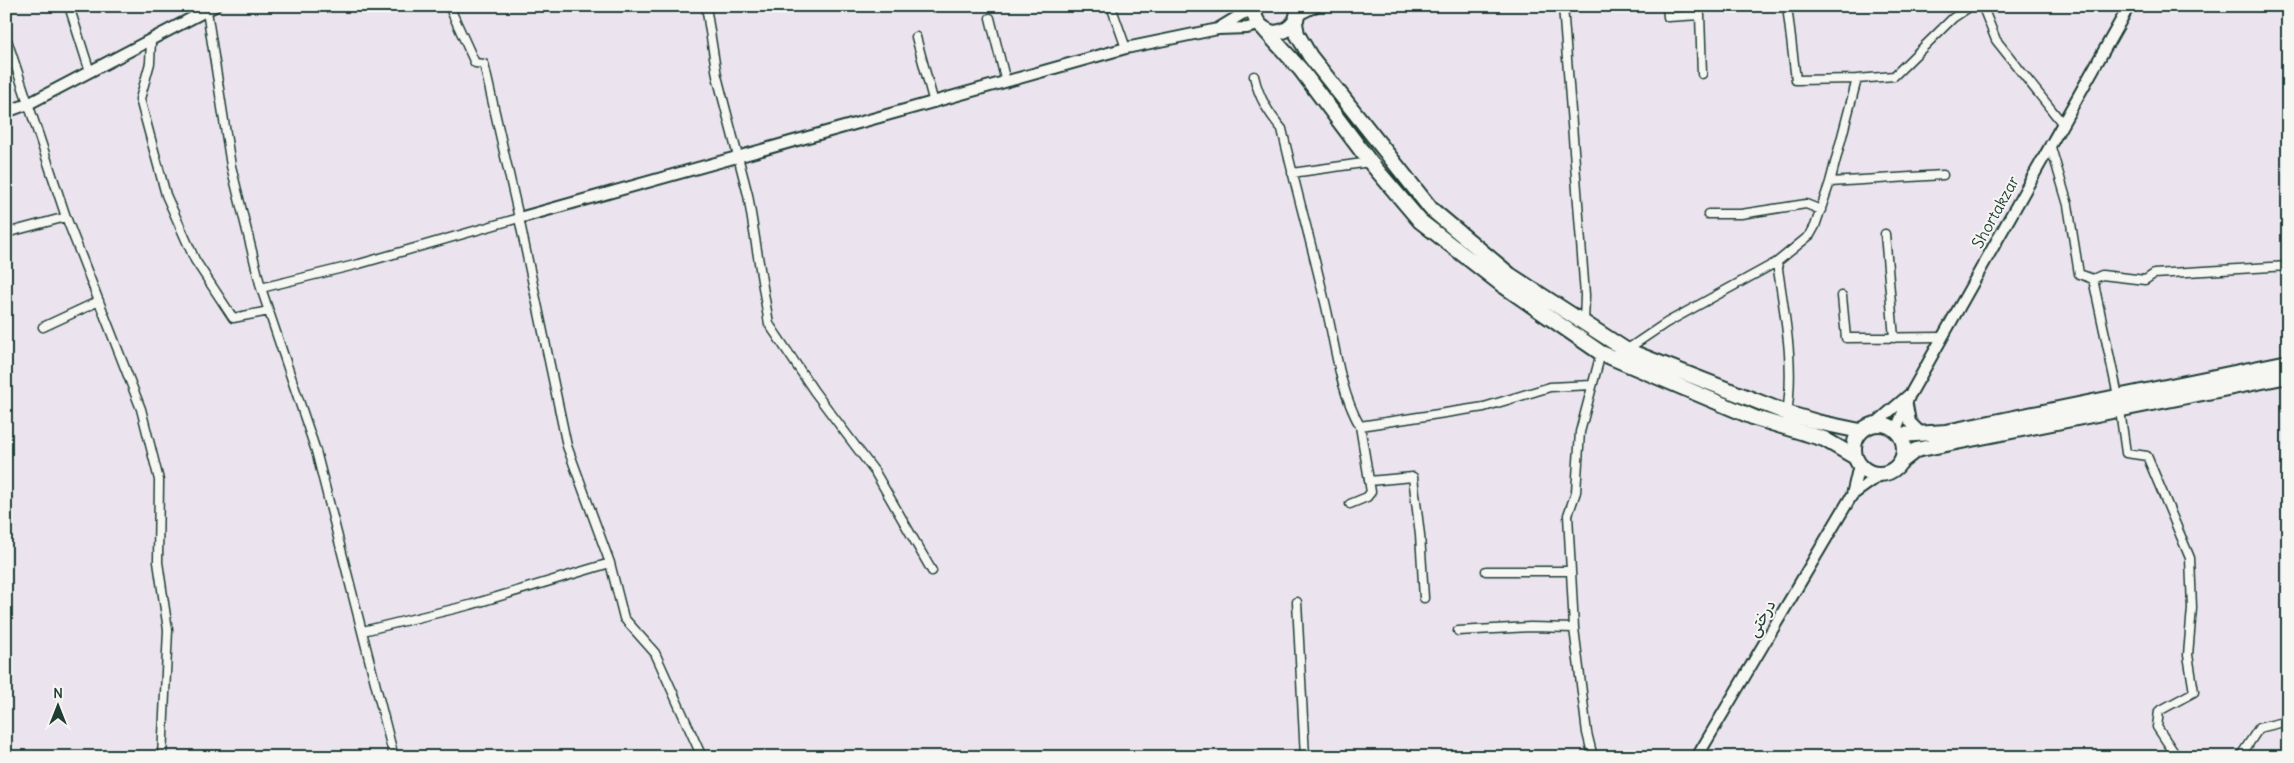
<svg xmlns="http://www.w3.org/2000/svg" width="2294" height="763" font-family="Delius,'Playpen Sans Arabic',sans-serif">
	<style>
		.lines { fill: none; stroke-linecap: round; stroke-linejoin: round }
		.street-casing { stroke: #1f3d34; stroke-width: 11 }
		.secondary-casing { stroke: #1f3d34; stroke-width: 14 }
		.highway-casing { stroke: #1f3d34; stroke-width: 18 }
		.street { stroke: #f6f6f2; stroke-width: 8 }
		.secondary { stroke: #f6f6f2; stroke-width: 10 }
		.highway { stroke: #f6f6f2; stroke-width: 14 }
		.labels { text-anchor: middle; stroke-width: 4; stroke-linejoin: round; paint-order: stroke }
		.street-label { font-size: 16px; fill: #1f3d34; stroke: #f6f6f2 }
	</style>
	<rect width="100%" height="100%" fill="#ebe4ef"/>
	<filter id="ink" filterUnits="userSpaceOnUse"><feTurbulence type="fractalNoise" baseFrequency=".02" numOctaves="2"/><feDisplacementMap in="SourceGraphic" scale="10" xChannelSelector="R" yChannelSelector="G"/><feConvolveMatrix kernelMatrix="1 2 1 2 8 2 1 2 1" color-interpolation-filters="sRGB"/></filter>
	<g filter="url(#ink)">
		<g class="lines">
			<defs>
				<path id="street" d="M 69,6 L 90,72
					M 449,6 L 475,63 L 484,64 L 519,218 L 567,446 L 610,563 L 624,618 L 655,653 L 702,757
					M 706,6 L 717,76 L 748,195 L 769,324 L 814,391 L 875,472 L 932,571
					M 1111,6 L 1126,48
					M 1563,6 L 1585,295 L 1584,323
					M 1667,6 L 1668,17 L 1700,15 L 1702,74
					M 1787,6 L 1796,80 L 1857,79
					M 1979,6 L 1984,10 L 1996,40 L 2062,123
					M 207,11 L 231,166 L 261,288 L 316,451 L 394,757
					M 990,18 L 1006,82
					M 6,37 L 66,217 L 141,409 L 159,480 L 158,562 L 168,630 L 162,757
					M 916,37 L 934,103
					M 151,40 L 150,63 L 140,99 L 166,195 L 195,260 L 233,318 L 269,311
					M 1254,76 C 1259,98 1268,112 1282,129 C 1295,186 1311,242 1324,298 C 1335,341 1338,387 1360,426 L 1484,407 L 1550,387 L 1592,385
					M 2050,144 L 2068,205 L 2079,274 L 2093,279 L 2118,396 L 2126,453 L 2147,456 L 2190,558 L 2192,608 L 2188,655 L 2194,692 L 2159,711 L 2157,727 L 2177,757
					M 1292,173 L 1370,162
					M 1830,182 L 1943,175
					M 1708,214 L 1741,214 L 1806,204 L 1821,210
					M 6,233 L 66,217
					M 1885,234 L 1894,338
					M 1777,262 C 1784,313 1795,362 1787,413
					M 2093,279 L 2102,275 L 2145,280 L 2154,274 L 2288,266
					M 261,288 L 359,264 L 519,218
					M 1842,296 L 1846,338 L 1942,337
					M 43,327 L 99,301
					M 1626,350 L 1666,323 L 1777,262 L 1810,235 L 1815,226 L 1830,182 L 1857,79 L 1894,76 L 1953,18 L 1971,6
					M 1369,481 L 1413,477 L 1420,535 L 1424,598
					M 1350,504 L 1367,497 L 1371,492 L 1360,426
					M 1486,571 L 1570,571
					M 1297,602 L 1305,757
					M 363,631 L 470,605 L 610,563
					M 1458,631 L 1530,627 L 1574,628
					M 1593,757 L 1587,733 L 1574,628 L 1568,515 L 1576,492 L 1580,432 L 1601,353
					M 2240,757 L 2259,728 L 2288,721"/>
				<path id="secondary" d="M 1298,15 L 1316,6
					M 1219,28 L 1242,14 L 1254,10
					M 6,112 L 28,104 L 215,6
					M 519,218 L 1126,48 L 1218,29 L 1247,28 L 1259,25
					M 1907,405 L 1910,422 L 1921,433
					M 1875,424 L 1911,393 L 2129,6
					M 1896,430 L 1910,394
					M 1852,495 L 1859,465
					M 1697,757 L 1852,495 L 1883,473"/>
				<path id="highway" d="M 1255,6 C 1252,20 1261,29 1273,33 C 1289,32 1299,23 1298,6
					M 1295,23 L 1297,34 L 1310,56 L 1431,209 L 1510,275 L 1626,350 L 1787,413 L 1817,422 L 1860,431
					M 1265,30 L 1301,70 L 1370,162 L 1420,221 L 1501,284 L 1601,353 L 1755,418 L 1824,439 L 1855,457
					M1854 449a25 25 0 1 1 50 0a25 25 0 1 1-50 0Z
					M 1900,435 L 1946,432 L 2288,362
					M 1903,460 L 1916,450 L 2288,376"/>
			</defs>
			<use href="#street" class="street-casing"/>
			<use href="#secondary" class="secondary-casing"/>
			<use href="#highway" class="highway-casing"/>
			<use href="#street" class="street"/>
			<use href="#secondary" class="secondary"/>
			<use href="#highway" class="highway"/>
		</g>
	</g>
	<g class="labels">
		<g class="street-label">
			<text transform="translate(1995 212) rotate(-61)" y="6">Shortakzar</text>
			<text transform="translate(1761 618) rotate(-60)" y="6">درختی</text>
		</g>
	</g>
	<rect width="2294" height="763" fill="none" stroke="#f6f6f2" stroke-width="25"/>
	<rect x="12" y="12" width="2269" height="738" fill="none" stroke="#1f3d34" stroke-width="2" filter="url(#ink)"/>
	<g transform="translate(58 706)" stroke="#f6f6f2" stroke-width="4" paint-order="stroke">
	<path d="M0-4L9 19L0 12L-9 19Z" fill="#1f3d34"/>
	<text y="-8" font-size="14" font-weight="bold" text-anchor="middle" fill="#1f3d34">N</text>
	</g>
</svg>
